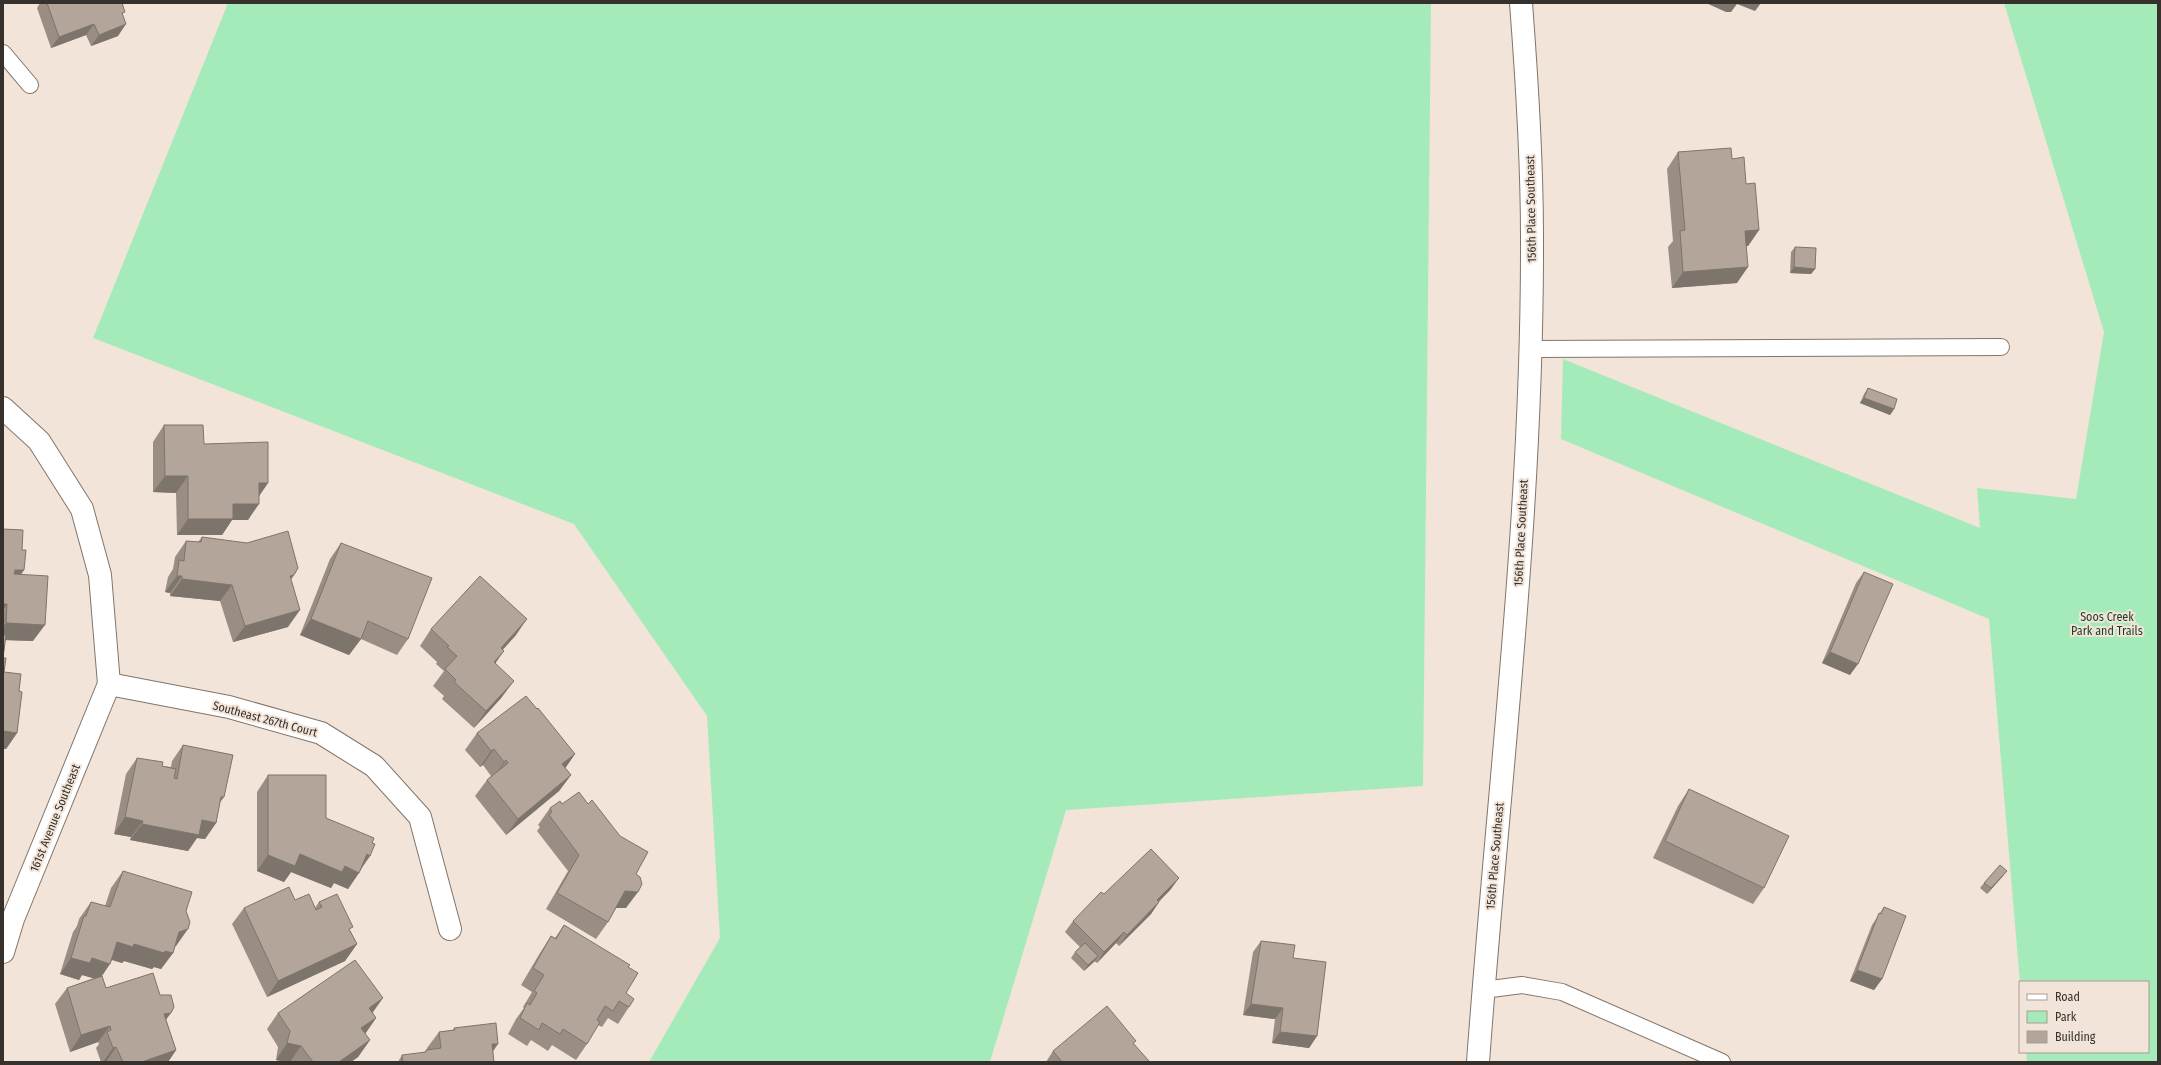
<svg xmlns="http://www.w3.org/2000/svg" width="2161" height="1065" font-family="'Fira Sans Condensed',sans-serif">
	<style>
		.green { fill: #a5ebba }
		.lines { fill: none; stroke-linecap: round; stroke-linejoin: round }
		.service-casing { stroke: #81756a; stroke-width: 18 }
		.minor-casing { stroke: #81756a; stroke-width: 24 }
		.tertiary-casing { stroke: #81756a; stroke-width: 24 }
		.service { stroke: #fff; stroke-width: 16 }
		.minor { stroke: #fff; stroke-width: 22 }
		.tertiary { stroke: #fff; stroke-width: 22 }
		.wall { fill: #9a8e84 }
		.shaded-wall { fill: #7d746c }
		.building { fill: #b3a59a; stroke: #7d746c }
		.labels { text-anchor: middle; stroke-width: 4; stroke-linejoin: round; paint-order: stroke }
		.street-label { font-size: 12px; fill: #36312c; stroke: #f2e4d8 }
		.park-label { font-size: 12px; fill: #1a3f27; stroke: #f2e4d8 }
	</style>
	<rect width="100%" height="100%" fill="#f2e4d8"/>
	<path class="green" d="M 228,3 L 1431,3 L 1423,786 L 1066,810 L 990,1062 L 649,1062 L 720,938 L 707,716 L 574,524 L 93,338 Z
		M 2004,3 L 2158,3 L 2158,1062 L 2027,1062 L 2026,1052 L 2148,1052 L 2148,982 L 2020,983 L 1989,619 L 1561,439 L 1563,359 L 1980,528 L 1977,488 L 2076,499 L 2104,332 Z"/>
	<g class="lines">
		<defs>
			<path id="service" d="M 3,53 L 30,85
				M 1530,349 L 2001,347
				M 1483,990 L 1522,985 L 1562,992 L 1722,1062"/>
			<path id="minor" d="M 3,408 L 39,441 L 82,509 L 100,575 L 109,684 L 13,919 L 3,952
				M 109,684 L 229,707 L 321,733 L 374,766 L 420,817 L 450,929"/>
			<path id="tertiary" d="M 1478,1062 C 1498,787 1533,513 1532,237 C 1532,159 1527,81 1521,3"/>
		</defs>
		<use href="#service" class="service-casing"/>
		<use href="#minor" class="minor-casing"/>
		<use href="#tertiary" class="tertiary-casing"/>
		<use href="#service" class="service"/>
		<use href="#minor" class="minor"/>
		<use href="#tertiary" class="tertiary"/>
	</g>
	<path class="wall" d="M 40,3 L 122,3 L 123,15 L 118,36 L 91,46 L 86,35 L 51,48 L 37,8 Z
		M 1678,152 L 1732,159 L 1746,184 L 1759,230 L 1748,246 L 1746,246 L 1737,283 L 1672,288 L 1668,247 L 1673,241 L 1667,169 Z
		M 1795,247 L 1815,269 L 1811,274 L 1790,273 L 1791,252 Z
		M 1868,388 L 1894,409 L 1890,415 L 1860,403 L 1864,394 Z
		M 164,425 L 204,444 L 268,483 L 259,496 L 248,520 L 232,520 L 222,535 L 177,535 L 176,493 L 153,492 L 153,442 Z
		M 3,529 L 22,550 L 24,570 L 21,574 L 33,641 L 5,640 L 3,658 L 4,672 L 19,691 L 17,733 L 6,749 L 3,749 Z
		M 202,537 L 294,575 L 291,579 L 288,627 L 233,642 L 220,601 L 170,596 L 170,593 L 165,592 L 168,577 L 173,569 L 175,557 L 186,541 L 198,542 Z
		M 341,543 L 408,639 L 397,655 L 361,639 L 349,655 L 300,635 L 330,559 Z
		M 1864,572 L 1850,675 L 1822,663 L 1856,583 Z
		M 431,629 L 516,635 L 502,650 L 495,664 L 502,697 L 474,728 L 442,699 L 444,696 L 433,686 L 444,671 L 436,664 L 437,662 L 420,646 Z
		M 477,733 L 575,754 L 565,768 L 571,775 L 559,791 L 506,835 L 475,796 L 487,780 L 491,776 L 483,765 L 480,767 L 465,750 Z
		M 183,745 L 220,802 L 216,823 L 205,839 L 197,838 L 188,851 L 130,840 L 131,837 L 114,834 L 126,774 L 137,758 L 162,766 L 171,767 L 172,761 Z
		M 268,775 L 326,818 L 372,843 L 370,856 L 348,889 L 334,883 L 331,888 L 291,872 L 284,882 L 257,871 L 257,792 Z
		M 1689,789 L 1764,888 L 1753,904 L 1653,858 L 1678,806 Z
		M 562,804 L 636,874 L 626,908 L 616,908 L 608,922 L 596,939 L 546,909 L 568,871 L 537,831 L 540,827 L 538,825 L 550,808 Z
		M 123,871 L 186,911 L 176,946 L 175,946 L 173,953 L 161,969 L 154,967 L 152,969 L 124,961 L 122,963 L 112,960 L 102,976 L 106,988 L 166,1020 L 176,1050 L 168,1062 L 101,1062 L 96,1048 L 99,1044 L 98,1042 L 70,1052 L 55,1004 L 67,988 L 94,978 L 82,975 L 79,980 L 60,974 L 73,932 L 77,926 L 79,919 L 91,902 L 105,906 L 111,888 Z
		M 2003,876 L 1987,894 L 1980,888 L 1984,883 Z
		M 1171,889 L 1159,902 L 1151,914 L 1119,946 L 1116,943 L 1097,963 L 1094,961 L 1084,971 L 1071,958 L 1075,952 L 1080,947 L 1065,932 L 1073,921 L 1104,894 Z
		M 295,900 L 315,908 L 319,902 L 350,931 L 357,944 L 345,961 L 267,997 L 232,924 L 244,908 Z
		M 1884,907 L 1882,979 L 1874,990 L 1850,981 L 1872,925 Z
		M 564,925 L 628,967 L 626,993 L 629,1007 L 618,1024 L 608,1018 L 602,1027 L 598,1025 L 587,1044 L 576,1060 L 552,1045 L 548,1051 L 531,1040 L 527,1046 L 508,1034 L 516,1019 L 524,1008 L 523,1007 L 532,992 L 521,985 L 540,953 L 551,936 L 555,938 Z
		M 1261,941 L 1293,958 L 1317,1036 L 1309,1048 L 1272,1043 L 1275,1019 L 1243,1015 L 1253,952 Z
		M 278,1013 L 373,1013 L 376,1018 L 365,1034 L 370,1040 L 358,1057 L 351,1062 L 286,1062 L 276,1060 L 278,1047 L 267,1029 Z
		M 454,1028 L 498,1044 L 424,1053 L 426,1050 L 427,1050 L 427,1048 L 439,1032 L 453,1030 Z
		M 1134,1044 L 1148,1062 L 1046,1062 L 1053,1051 Z
		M 402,1055 L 403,1062 L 398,1062 Z"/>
	<path class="shaded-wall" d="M 1706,3 L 1761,3 L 1755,11 L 1737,4 L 1731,12 L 1726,12 Z
		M 94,24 L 86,35 L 51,48 L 59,37 Z
		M 126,24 L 118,36 L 91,46 L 99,35 Z
		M 1759,230 L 1748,246 L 1734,247 L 1745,231 Z
		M 1748,267 L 1737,283 L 1672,288 L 1683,272 Z
		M 1794,267 L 1815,269 L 1811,274 L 1790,273 Z
		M 1864,398 L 1894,409 L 1890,415 L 1860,403 Z
		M 165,476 L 188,476 L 176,493 L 153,492 Z
		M 259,483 L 268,483 L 257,499 Z
		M 233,504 L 259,504 L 248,520 L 232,520 L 222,535 L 177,535 L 188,519 Z
		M 15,570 L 24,570 L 13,586 Z
		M 294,575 L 283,591 L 290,576 Z
		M 177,576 L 182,576 L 170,593 L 165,592 Z
		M 182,579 L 232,585 L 220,601 L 170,596 Z
		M 3,604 L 7,604 L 3,610 Z
		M 300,610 L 288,627 L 233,642 L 245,626 Z
		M 311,619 L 361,639 L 349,655 L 300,635 Z
		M 527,619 L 516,635 L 489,665 L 501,648 Z
		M 6,623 L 45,625 L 33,641 L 3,640 L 3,627 Z
		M 504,651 L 492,668 L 494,662 Z
		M 1830,652 L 1858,664 L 1850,675 L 1822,663 Z
		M 514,681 L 502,697 L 474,728 L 486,711 Z
		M 3,731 L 17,733 L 6,749 L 3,749 Z
		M 494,749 L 483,765 L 480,767 L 491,751 Z
		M 575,754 L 564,770 L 562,764 Z
		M 506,760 L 495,777 L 493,778 L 504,762 Z
		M 571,775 L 559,791 L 506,835 L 518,819 Z
		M 221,797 L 224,797 L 212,813 Z
		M 125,817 L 143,821 L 131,837 L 114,834 Z
		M 202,820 L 216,823 L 205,839 L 197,838 L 188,851 L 130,840 L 142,824 Z
		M 300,854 L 345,866 L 359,873 L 348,889 L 334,883 L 331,888 L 291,872 L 284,882 L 257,871 L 268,855 Z
		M 367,854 L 370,856 L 358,872 Z
		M 2007,871 L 2003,876 L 1987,894 L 1991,888 Z
		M 1179,878 L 1171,889 L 1149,911 L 1157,900 Z
		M 625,891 L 638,892 L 626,908 L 614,908 Z
		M 1159,902 L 1151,914 L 1119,946 L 1127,935 Z
		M 188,929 L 176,946 L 168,948 L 179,932 Z
		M 1124,932 L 1116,943 L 1097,963 L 1104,952 Z
		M 117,942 L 134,944 L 173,953 L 161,969 L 154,967 L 152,969 L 124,961 L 122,963 L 106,958 Z
		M 357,944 L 345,961 L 267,997 L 278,981 Z
		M 1098,956 L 1094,962 L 1084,971 L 1088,965 Z
		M 71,958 L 92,958 L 110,964 L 99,980 L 82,975 L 79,980 L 60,974 Z
		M 1857,970 L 1882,979 L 1874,990 L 1850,981 Z
		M 383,998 L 371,1015 L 369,1008 Z
		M 1251,1004 L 1283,1008 L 1275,1019 L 1243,1015 Z
		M 171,1013 L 159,1029 L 164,1014 Z
		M 376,1018 L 365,1034 L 361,1028 Z
		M 110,1026 L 98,1042 L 70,1052 L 81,1035 Z
		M 1280,1032 L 1317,1036 L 1309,1048 L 1272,1043 Z
		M 370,1040 L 358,1057 L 351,1062 L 339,1062 Z
		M 287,1043 L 301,1046 L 290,1062 L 286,1062 L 276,1060 Z
		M 492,1044 L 498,1044 L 487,1060 Z
		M 116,1047 L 106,1062 L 103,1062 L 113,1048 Z
		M 176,1050 L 168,1062 L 142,1062 Z"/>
	<path class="building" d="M 47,3 L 122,3 L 125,12 L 122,13 L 126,24 L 99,35 L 94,24 L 59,37 Z
		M 1731,148 L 1732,159 L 1744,157 L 1746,184 L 1755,183 L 1759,230 L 1745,231 L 1748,267 L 1683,272 L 1680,231 L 1685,230 L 1678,152 Z
		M 1795,247 L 1816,248 L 1815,269 L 1794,267 Z
		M 1868,388 L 1897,399 L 1894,409 L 1864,398 Z
		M 164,425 L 203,425 L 204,444 L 268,442 L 268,483 L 259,483 L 259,504 L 233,504 L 233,519 L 188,519 L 188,476 L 165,476 Z
		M 3,529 L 23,530 L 22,550 L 26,550 L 24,570 L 15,570 L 14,574 L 48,576 L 45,625 L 6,623 L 7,604 L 3,604 Z
		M 288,531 L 298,568 L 294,575 L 290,576 L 300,610 L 245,626 L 232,585 L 182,579 L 182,576 L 177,576 L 179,560 L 184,561 L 186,541 L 201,542 L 202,537 L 247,543 Z
		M 341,543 L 432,578 L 408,639 L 368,621 L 361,639 L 311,619 Z
		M 1864,572 L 1893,584 L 1858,664 L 1830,652 Z
		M 480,576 L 527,619 L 501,648 L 504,651 L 494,662 L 514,681 L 486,711 L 454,682 L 456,680 L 445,669 L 457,656 L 447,647 L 449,646 L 431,629 Z
		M 3,635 L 6,635 L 3,658 L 6,658 L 4,672 L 21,674 L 19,691 L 22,692 L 17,733 L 3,731 Z
		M 526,696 L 537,709 L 538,708 L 575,754 L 562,764 L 571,775 L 518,819 L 487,780 L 508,763 L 506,760 L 504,762 L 494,749 L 491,751 L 477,733 Z
		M 183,745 L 233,755 L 224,797 L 221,797 L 216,823 L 202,820 L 199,835 L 142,824 L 143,821 L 125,817 L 137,758 L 163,762 L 162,766 L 176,769 L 174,778 L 177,779 Z
		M 268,775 L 326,775 L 326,818 L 374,838 L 372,843 L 375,844 L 370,856 L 367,854 L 359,873 L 345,866 L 342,872 L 300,854 L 295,866 L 268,855 Z
		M 1689,789 L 1789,836 L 1764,888 L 1665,841 Z
		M 579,792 L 588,804 L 592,800 L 620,836 L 648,852 L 636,874 L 640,877 L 642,884 L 638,892 L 625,891 L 608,922 L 557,893 L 579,855 L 549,815 L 552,812 L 550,808 L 560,801 L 562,804 Z
		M 1151,849 L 1179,878 L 1157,900 L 1159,902 L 1127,935 L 1124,932 L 1104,952 L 1073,921 L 1101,892 L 1104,894 Z
		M 2000,865 L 2007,871 L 1991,888 L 1984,883 Z
		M 123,871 L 192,892 L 186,911 L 190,922 L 188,929 L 179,932 L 173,953 L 165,951 L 164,953 L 134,944 L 133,947 L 117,942 L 110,964 L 92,958 L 90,963 L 71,958 L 84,916 L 86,916 L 91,902 L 110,907 Z
		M 289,887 L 295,900 L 309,894 L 316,910 L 322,907 L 319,902 L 337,894 L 353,927 L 349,929 L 357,944 L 278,981 L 244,908 Z
		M 1884,907 L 1906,916 L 1882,979 L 1857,970 L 1879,913 L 1881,914 Z
		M 564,925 L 630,965 L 628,967 L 638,973 L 626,993 L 634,999 L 629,1007 L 619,1001 L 613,1011 L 605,1006 L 597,1020 L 600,1022 L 587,1044 L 563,1029 L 560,1034 L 542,1023 L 539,1030 L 520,1018 L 527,1003 L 530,1005 L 537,993 L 534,991 L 544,975 L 533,968 L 551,936 L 556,939 Z
		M 1261,941 L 1295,945 L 1293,958 L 1326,962 L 1317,1036 L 1280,1032 L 1283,1008 L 1251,1004 Z
		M 1085,943 L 1098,956 L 1088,965 L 1075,952 Z
		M 355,960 L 383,998 L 369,1008 L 376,1018 L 361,1028 L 370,1040 L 339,1062 L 313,1062 L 301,1046 L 287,1043 L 290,1031 L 278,1013 Z
		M 153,973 L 160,995 L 171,995 L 174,1007 L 171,1013 L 164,1014 L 176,1050 L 142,1062 L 123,1062 L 116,1047 L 113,1048 L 107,1032 L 111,1030 L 110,1026 L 81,1035 L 67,988 L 102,976 L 106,988 Z
		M 1107,1006 L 1136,1041 L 1133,1043 L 1149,1061 L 1147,1062 L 1062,1062 L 1053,1051 Z
		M 496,1023 L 498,1044 L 492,1044 L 494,1062 L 403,1062 L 402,1055 L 426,1052 L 426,1050 L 441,1048 L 439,1032 L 455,1030 L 454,1028 Z"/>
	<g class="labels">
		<g class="street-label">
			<text transform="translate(1531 209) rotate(-91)" y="4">156th Place Southeast</text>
			<text transform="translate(1521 533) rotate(-87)" y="4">156th Place Southeast</text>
			<text transform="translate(265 719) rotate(15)" y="4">Southeast 267th Court</text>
			<text transform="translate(55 818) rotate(-68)" y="4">161st Avenue Southeast</text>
			<text transform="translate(1495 856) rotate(-85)" y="4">156th Place Southeast</text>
		</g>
		<g class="park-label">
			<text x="2107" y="621">Soos Creek<tspan x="2107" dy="14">Park and Trails</tspan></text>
		</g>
	</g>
	<rect width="2161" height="1065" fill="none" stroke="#36312c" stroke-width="8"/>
	<rect x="2019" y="981" width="130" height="72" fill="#f2e4d8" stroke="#a79c93"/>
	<rect x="2027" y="994" width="20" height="6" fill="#ffffff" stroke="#a79c93"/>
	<text x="2055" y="1001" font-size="12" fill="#36312c">Road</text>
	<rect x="2027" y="1011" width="20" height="12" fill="#a5ebba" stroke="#a79c93"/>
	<text x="2055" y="1021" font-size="12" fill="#36312c">Park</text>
	<rect x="2027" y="1031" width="20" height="12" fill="#b3a59a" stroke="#a79c93"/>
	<text x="2055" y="1041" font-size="12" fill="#36312c">Building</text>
</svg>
